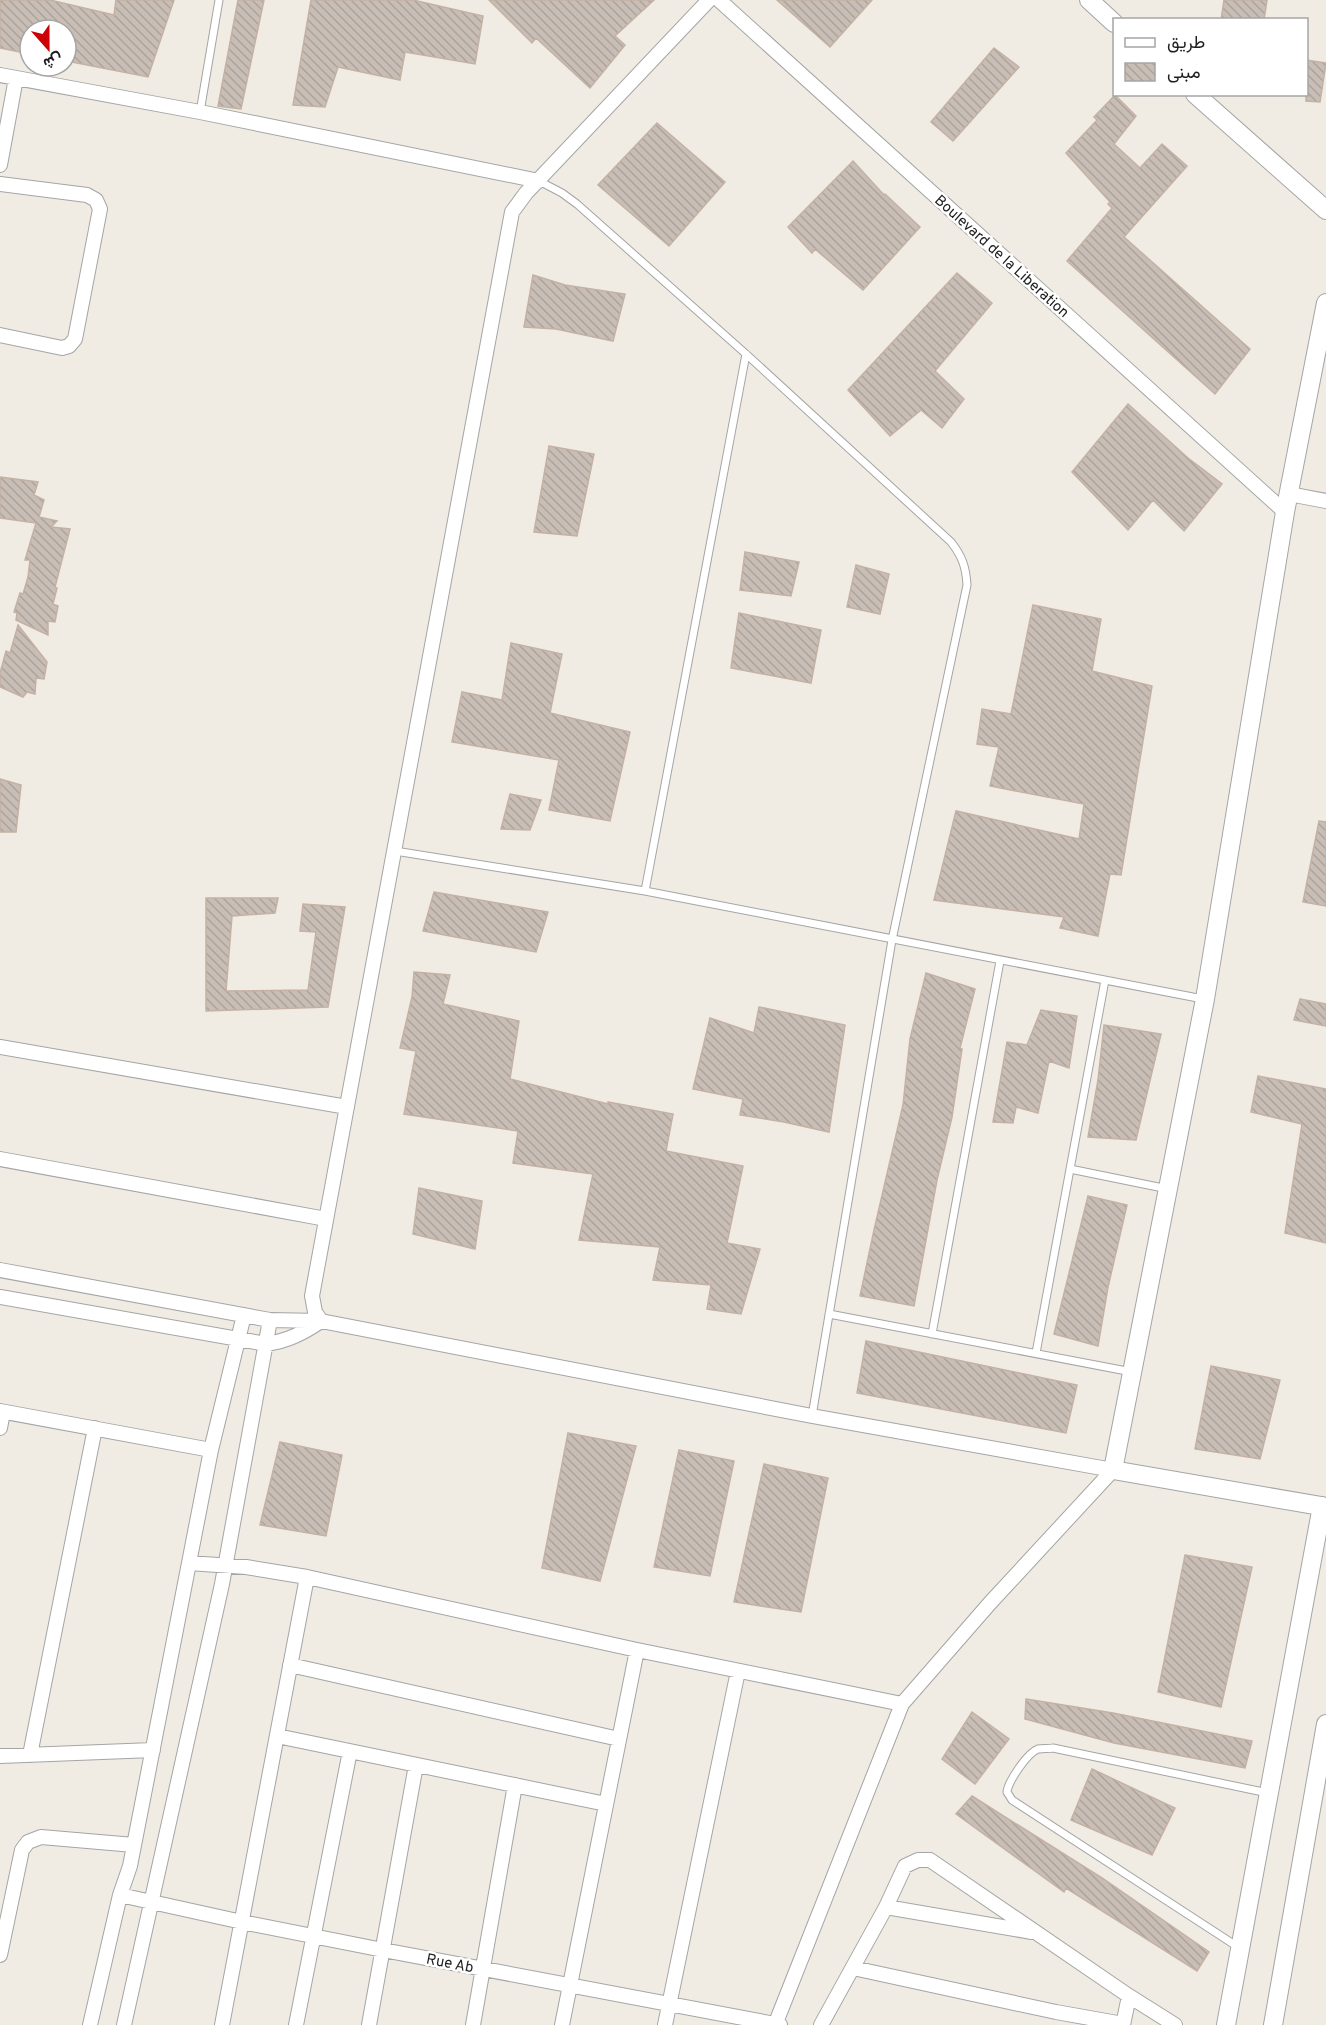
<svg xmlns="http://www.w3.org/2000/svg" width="1326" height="2025" font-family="Overpass,Vazirmatn,sans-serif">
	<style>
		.building { fill: url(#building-back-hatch); stroke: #c4b1a4; stroke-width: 1.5 }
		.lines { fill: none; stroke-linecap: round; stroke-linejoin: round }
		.service-casing { stroke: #a5a5a5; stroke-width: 9 }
		.minor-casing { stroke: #a5a5a5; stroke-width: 16 }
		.tertiary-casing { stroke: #a5a5a5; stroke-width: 20 }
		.service { stroke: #fff; stroke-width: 7 }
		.minor { stroke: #fff; stroke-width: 14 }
		.tertiary { stroke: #fff; stroke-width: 18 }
		.labels { text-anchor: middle; stroke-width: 5; stroke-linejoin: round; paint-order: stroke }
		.street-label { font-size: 15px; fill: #1e1e1e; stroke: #fff }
	</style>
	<defs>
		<pattern id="building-back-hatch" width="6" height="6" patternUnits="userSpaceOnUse" patternTransform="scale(1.5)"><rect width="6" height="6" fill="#c9beb6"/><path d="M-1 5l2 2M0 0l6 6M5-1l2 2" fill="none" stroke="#aca39c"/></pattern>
	</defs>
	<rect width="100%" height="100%" fill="#f0ece3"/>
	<path class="building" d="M 0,0 L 50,0 L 114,15 L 116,0 L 174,0 L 148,77 L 66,61 L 66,30 L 30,30 L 30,54 L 0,48 Z
		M 238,0 L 264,0 L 241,109 L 218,106 Z
		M 311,0 L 413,0 L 483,16 L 475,64 L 405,52 L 400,80 L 338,67 L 325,107 L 293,105 Z
		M 489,0 L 654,0 L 615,36 L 625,45 L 590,88 L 536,38 L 532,43 Z
		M 777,0 L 872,0 L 830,47 Z
		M 1224,0 L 1267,0 L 1264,20 L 1221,20 Z
		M 994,48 L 1019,67 L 953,141 L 931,122 Z
		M 1306,60 L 1326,63 L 1320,102 L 1306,101 Z
		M 1115,95 L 1136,116 L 1114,144 L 1140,168 L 1162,144 L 1187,166 L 1124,237 L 1250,349 L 1215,394 L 1067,261 L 1112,208 L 1108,204 L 1110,202 L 1066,153 L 1097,120 L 1094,117 Z
		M 657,123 L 725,182 L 669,246 L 598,185 Z
		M 853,161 L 884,195 L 885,194 L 920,227 L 863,290 L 815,249 L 812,253 L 788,227 Z
		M 957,273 L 992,303 L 935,371 L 964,399 L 942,428 L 921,410 L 890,436 L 848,390 Z
		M 533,275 L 565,285 L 625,294 L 613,341 L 556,329 L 524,327 Z
		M 1128,404 L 1188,458 L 1222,484 L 1184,531 L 1153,500 L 1128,530 L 1072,472 Z
		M 549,446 L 594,454 L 577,536 L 534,532 Z
		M 0,477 L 38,482 L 34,495 L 44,500 L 39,517 L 57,521 L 51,527 L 70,529 L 55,587 L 57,588 L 53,604 L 58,606 L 55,622 L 48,621 L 48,635 L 16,620 L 17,613 L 14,612 L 20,593 L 23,594 L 28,577 L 30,560 L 25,560 L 36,523 L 0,518 Z
		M 745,552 L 799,562 L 791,596 L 740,590 Z
		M 856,565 L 889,574 L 880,614 L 847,607 Z
		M 1033,605 L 1101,619 L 1092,671 L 1152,686 L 1121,875 L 1110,874 L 1098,936 L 1060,928 L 1064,917 L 934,900 L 956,811 L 1079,839 L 1084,804 L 990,786 L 999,747 L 977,744 L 982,709 L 1011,714 Z
		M 739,613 L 821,630 L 811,683 L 731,668 Z
		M 18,625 L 47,662 L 44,679 L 36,678 L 35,694 L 27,692 L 23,697 L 0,687 L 0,673 L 6,651 L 10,653 Z
		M 511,643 L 562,654 L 550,713 L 630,732 L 610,821 L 549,810 L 559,760 L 452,742 L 462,692 L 502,700 Z
		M 0,779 L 21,785 L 16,832 L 0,832 Z
		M 510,794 L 541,800 L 530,830 L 501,829 Z
		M 1319,821 L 1326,822 L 1326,906 L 1303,902 Z
		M 434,892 L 548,912 L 536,952 L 423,931 Z
		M 206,898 L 278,898 L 275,913 L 232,916 L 226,991 L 308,990 L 316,932 L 300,931 L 303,904 L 345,907 L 328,1007 L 206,1011 Z
		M 414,972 L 450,975 L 443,1004 L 519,1021 L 510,1079 L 608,1104 L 608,1102 L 673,1114 L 666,1151 L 743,1166 L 727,1243 L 760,1249 L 741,1314 L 707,1309 L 711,1285 L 653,1280 L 660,1247 L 579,1240 L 593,1174 L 513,1163 L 518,1131 L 404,1114 L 416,1051 L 400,1048 L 412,997 Z
		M 926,973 L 975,989 L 960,1048 L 962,1049 L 952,1117 L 937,1180 L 914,1306 L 860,1296 L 874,1230 L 903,1105 L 910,1039 Z
		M 1300,999 L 1326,1004 L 1326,1026 L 1294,1020 Z
		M 759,1007 L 845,1025 L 829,1132 L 784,1122 L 740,1115 L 743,1099 L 693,1089 L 710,1018 L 754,1033 Z
		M 1041,1010 L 1077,1016 L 1069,1068 L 1049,1061 L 1038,1113 L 1016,1107 L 1013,1123 L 993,1122 L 1007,1042 L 1027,1045 Z
		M 1104,1025 L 1161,1034 L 1136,1140 L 1088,1137 L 1098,1080 Z
		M 1258,1076 L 1326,1089 L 1326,1243 L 1285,1233 L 1302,1124 L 1251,1112 Z
		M 419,1188 L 482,1201 L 475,1249 L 413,1234 Z
		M 1088,1196 L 1127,1205 L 1108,1287 L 1098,1346 L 1054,1334 Z
		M 866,1341 L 1077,1385 L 1066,1433 L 857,1393 Z
		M 1211,1366 L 1280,1380 L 1260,1459 L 1195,1449 Z
		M 568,1433 L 636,1446 L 600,1581 L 542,1568 Z
		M 280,1442 L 342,1455 L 326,1536 L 260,1525 Z
		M 679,1450 L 734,1461 L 710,1576 L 654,1567 Z
		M 764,1464 L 828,1478 L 801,1612 L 734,1602 Z
		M 1185,1555 L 1252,1567 L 1221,1707 L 1158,1692 Z
		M 1026,1699 L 1113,1713 L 1252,1741 L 1245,1768 L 1114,1743 L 1025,1719 Z
		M 972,1712 L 1009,1739 L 975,1784 L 942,1759 Z
		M 1092,1769 L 1175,1808 L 1152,1855 L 1071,1820 Z
		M 972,1796 L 1102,1878 L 1209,1952 L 1197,1971 L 1066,1888 L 1064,1892 L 956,1814 Z"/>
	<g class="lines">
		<defs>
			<path id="service" d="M 200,112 L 219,0
				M 539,181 L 562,193 L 577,204 L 746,354 L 951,542 C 962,556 966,567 967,585 L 892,940 L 812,1416
				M 395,851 L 645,891 L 1203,999
				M 645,891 L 746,354
				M 1070,1169 L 1168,1189
				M 829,1314 L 1132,1372
				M 932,1334 L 1000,961
				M 1036,1353 L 1105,980
				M 1238,1947 L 1012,1800 L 1007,1792 C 1008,1782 1027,1753 1038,1749 C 1043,1748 1049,1749 1053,1748 L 1268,1793"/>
			<path id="minor" d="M 719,0 L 1285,512
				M 0,75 L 200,112 L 539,181
				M 0,165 L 16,78
				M 0,184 L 87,195 L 96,200 L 100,209 L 75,339 L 69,346 L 62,348 L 0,335
				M 1289,494 L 1326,501
				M 0,1047 L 347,1107
				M 0,1159 L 326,1219
				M 0,1270 L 270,1320 L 321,1321 L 812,1416 L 1113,1470
				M 0,1297 L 266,1344 C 288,1341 303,1333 321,1321
				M 321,1321 L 315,1312 L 312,1296 L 512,212 L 526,193 L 709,0
				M 0,1411 L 211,1450
				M 0,1428 L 3,1412
				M 189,1563 L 246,1567 L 307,1577 L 637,1650 L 902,1704
				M 290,1665 L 619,1739
				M 277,1736 L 606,1804
				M 30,1755 L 95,1428
				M 0,1756 L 153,1750
				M 120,1895 L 242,1922 L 383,1950 L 780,2025
				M 886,1907 L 1032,1932
				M 0,1955 L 22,1850 L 28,1842 L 41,1837 L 134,1845
				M 853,1968 L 1056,2012 L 1123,2024
				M 90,2025 L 120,1895 L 130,1866 L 211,1450 L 244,1315
				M 124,2025 L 222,1584 L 270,1320
				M 222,2025 L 307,1577
				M 296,2025 L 350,1751
				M 369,2025 L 416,1765
				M 473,2025 L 515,1785
				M 562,2025 L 637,1650
				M 665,2025 L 738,1671
				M 775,2025 L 902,1704 L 990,1603 L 1113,1470
				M 821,2025 L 886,1907 L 905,1866 L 918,1860 L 930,1860 L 1129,1996 L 1175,2025
				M 1123,2025 L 1129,1996"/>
			<path id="tertiary" d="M 1089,0 L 1114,23
				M 1195,94 L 1326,210
				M 1326,303 L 1285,512 L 1205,999 L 1113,1470 L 1326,1507
				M 1226,2025 L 1322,1506
				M 1273,2025 L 1326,1724"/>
		</defs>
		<use href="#service" class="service-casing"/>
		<use href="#minor" class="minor-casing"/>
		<use href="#tertiary" class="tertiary-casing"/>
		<use href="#service" class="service"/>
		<use href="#minor" class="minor"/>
		<use href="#tertiary" class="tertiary"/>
	</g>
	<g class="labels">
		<g class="street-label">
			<text transform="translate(1002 256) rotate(42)" y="5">Boulevard de la Liberation</text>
			<text transform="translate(450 1963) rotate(11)" y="5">Rue Ab</text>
		</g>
	</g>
	<rect x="1113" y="18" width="195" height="78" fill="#ffffff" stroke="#a5a5a5" stroke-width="1.5"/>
	<rect x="1125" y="38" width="30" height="9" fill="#ffffff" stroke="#a5a5a5" stroke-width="1.5"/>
	<text x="1167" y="48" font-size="18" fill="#1e1e1e">طريق</text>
	<rect x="1125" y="63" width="30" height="18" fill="url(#building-back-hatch)" stroke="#a5a5a5" stroke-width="1.5"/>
	<text x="1167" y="78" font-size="18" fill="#1e1e1e">مبنى</text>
	<g transform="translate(48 48) rotate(159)"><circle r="28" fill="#ffffff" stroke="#a5a5a5" stroke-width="1.5"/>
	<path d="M0-4.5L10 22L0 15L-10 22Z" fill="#cd0005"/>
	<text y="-9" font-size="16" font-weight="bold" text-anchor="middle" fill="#1e1e1e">ش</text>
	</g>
</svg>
